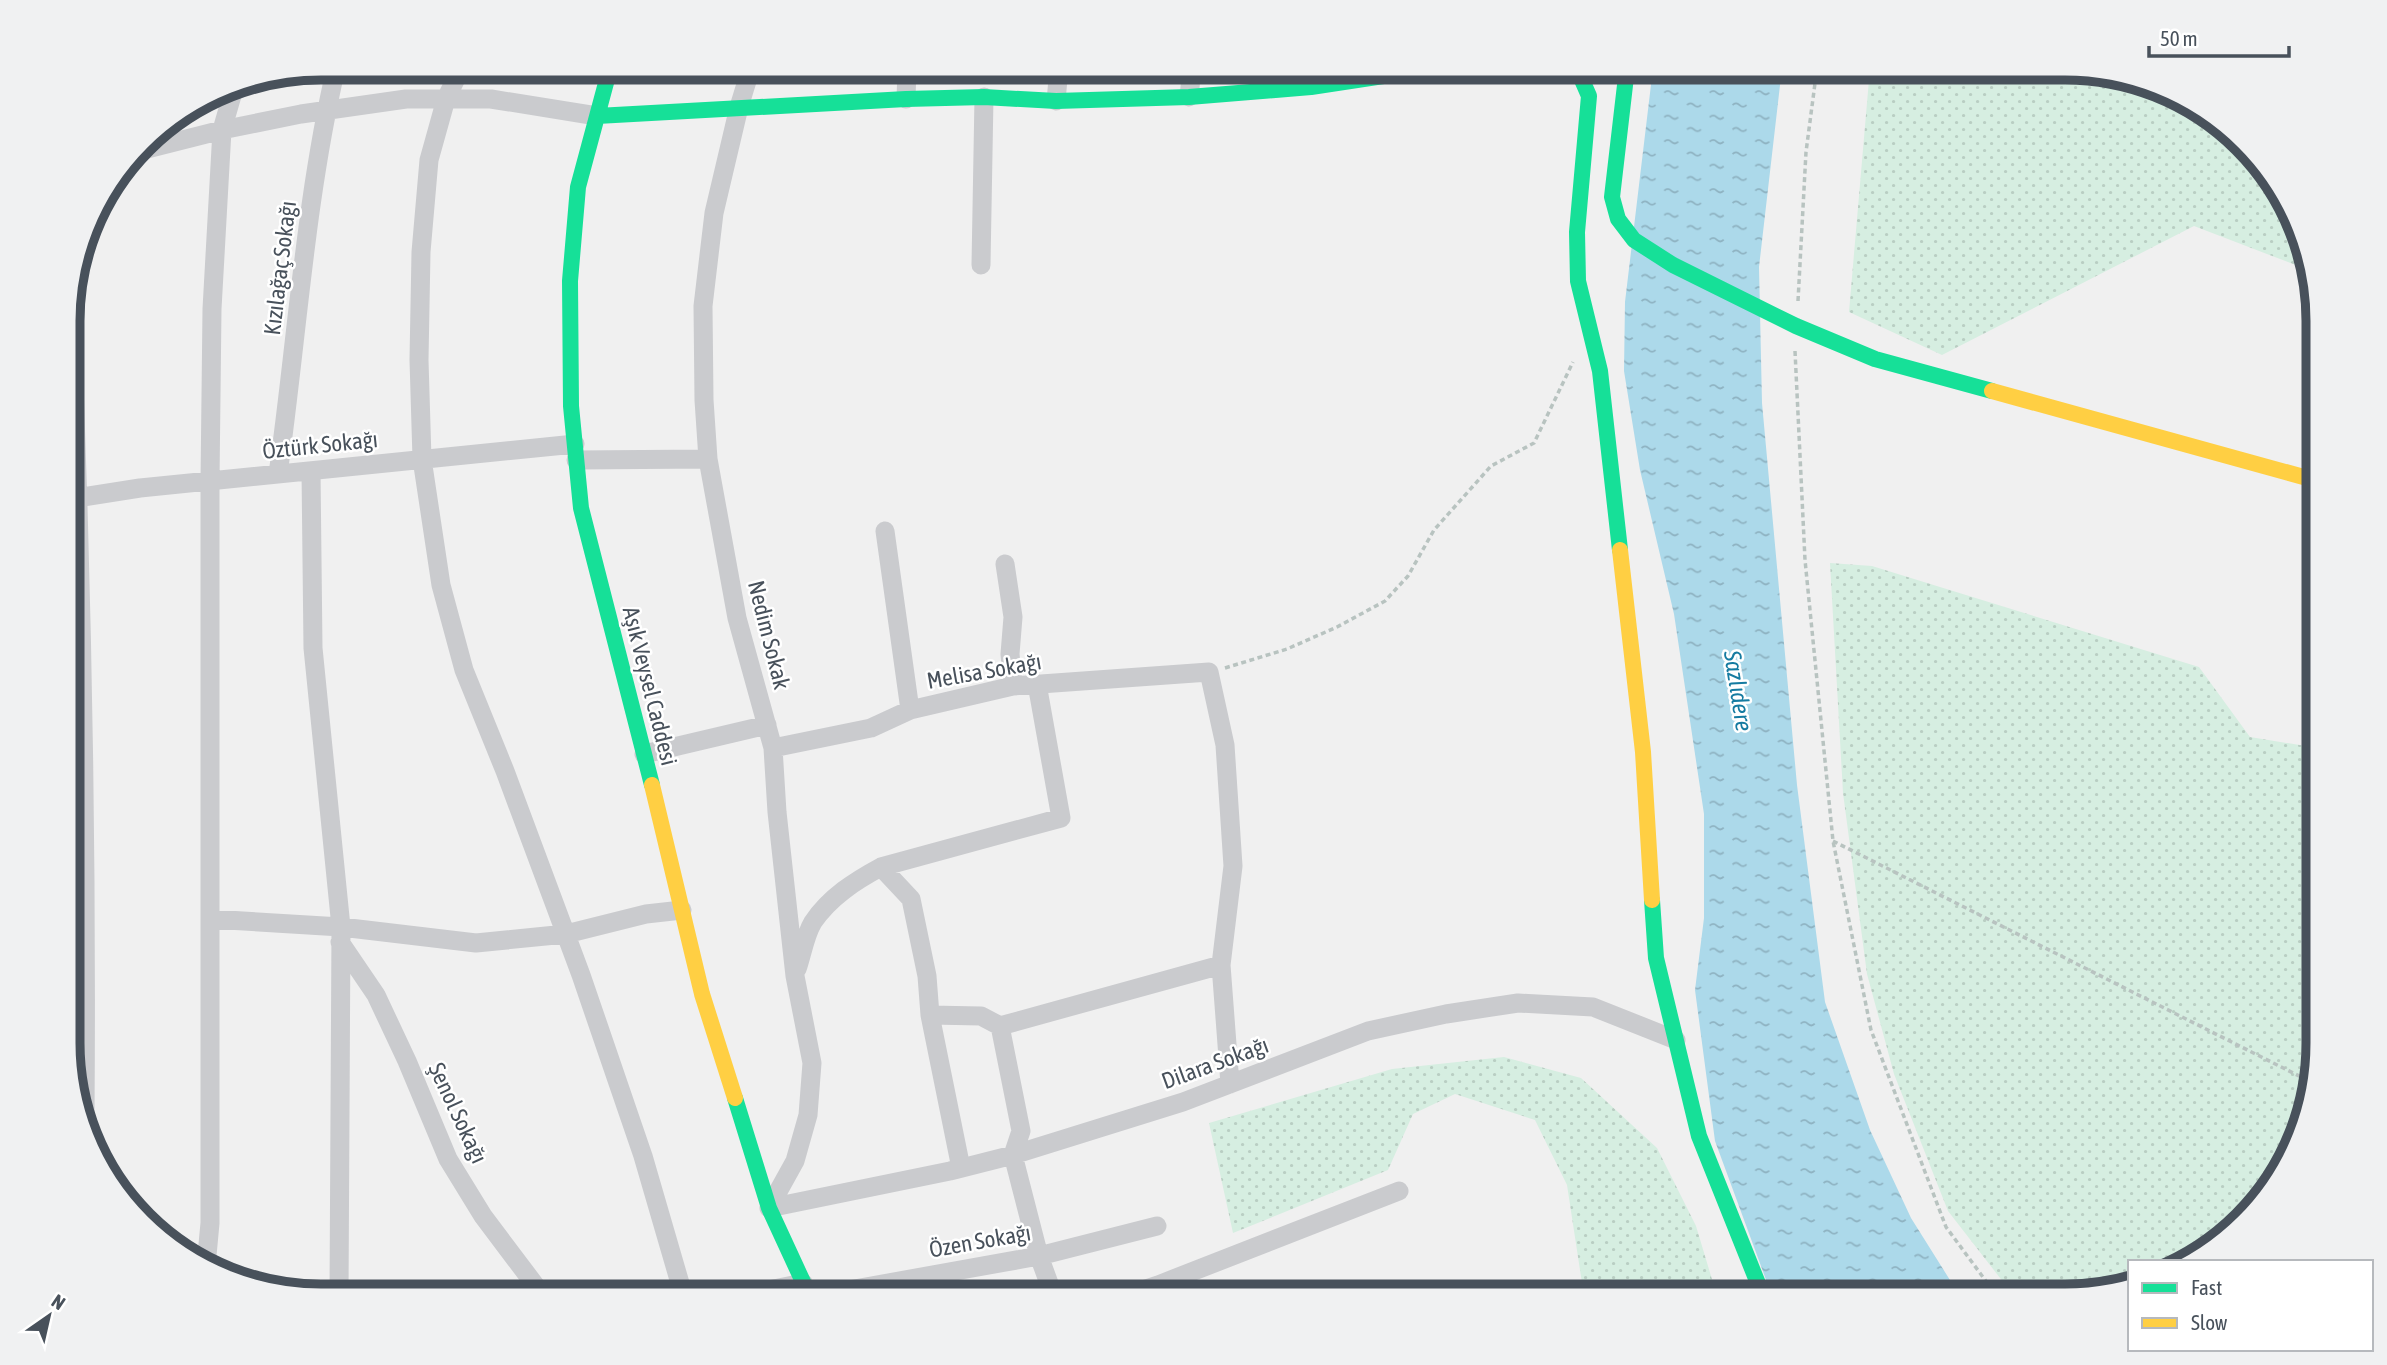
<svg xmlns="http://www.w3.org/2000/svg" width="2387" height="1365" font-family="'Asap Condensed',sans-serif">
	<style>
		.grass { fill: url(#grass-dots) }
		.water { fill: url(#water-ripples) }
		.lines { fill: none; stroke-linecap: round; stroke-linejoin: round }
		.path { stroke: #b8c3c0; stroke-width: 3.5; stroke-dasharray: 5 3.5; stroke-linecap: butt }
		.street { stroke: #cacbce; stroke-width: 19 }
		.fast { stroke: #16e098; stroke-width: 16 }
		.slow { stroke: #ffcf43; stroke-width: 16 }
		.labels { text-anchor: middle; stroke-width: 5; stroke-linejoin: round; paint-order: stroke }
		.street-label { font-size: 23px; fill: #48515b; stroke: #fff }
		.water-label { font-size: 24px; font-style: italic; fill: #157ba1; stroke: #fff }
		.rim { fill: none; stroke: #48515b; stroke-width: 9 }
	</style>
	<defs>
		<pattern id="grass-dots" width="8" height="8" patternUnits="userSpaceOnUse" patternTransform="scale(1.75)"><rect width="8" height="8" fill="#d6eee1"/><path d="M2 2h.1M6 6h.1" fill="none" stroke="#b9cec3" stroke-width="1.8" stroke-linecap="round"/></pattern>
		<pattern id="water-ripples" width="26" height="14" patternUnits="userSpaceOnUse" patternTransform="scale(1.75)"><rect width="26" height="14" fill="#acd9ea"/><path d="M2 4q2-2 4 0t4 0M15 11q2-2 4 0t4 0" fill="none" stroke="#8eb2c1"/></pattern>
	</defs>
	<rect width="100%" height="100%" fill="#f0f0f0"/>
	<path class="grass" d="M 1870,68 L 2066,68 L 2192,102 L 2276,181 L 2306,269 L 2194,226 L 1942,355 L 1849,312 Z
		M 1830,563 L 1872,566 L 2199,667 L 2250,737 L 2318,748 L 2318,1060 L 2285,1170 L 2206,1254 L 2184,1262 L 2130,1262 L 2130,1280 L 2082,1296 L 2014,1296 L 1948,1211 L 1894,1074 L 1867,974 L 1843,793 Z
		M 1504,1057 L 1581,1078 L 1657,1148 L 1696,1226 L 1717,1296 L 1584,1296 L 1567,1185 L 1535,1120 L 1455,1094 L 1413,1114 L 1388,1170 L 1233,1233 L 1209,1123 L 1392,1069 Z"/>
	<path class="water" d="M 1653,68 L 1782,68 L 1759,267 L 1762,403 L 1797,785 L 1825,1002 L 1870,1130 L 1911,1218 L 1960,1296 L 1772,1296 L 1715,1141 L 1695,990 L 1704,918 L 1704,814 L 1674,614 L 1640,470 L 1624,371 L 1625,302 Z"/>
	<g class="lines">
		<path class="path" d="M 1798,301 L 1806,152 L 1817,68
			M 1795,351 L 1805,560 L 1833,841 L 1871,1030 L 1946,1227 L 1997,1296
			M 1225,668 L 1287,649 L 1337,627 L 1385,601 L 1408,576 L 1434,530 L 1491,466 L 1534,443 L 1573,362
			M 1833,841 L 2311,1082"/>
		<path class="street" d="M 461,68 L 446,99 L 429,160 L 421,252 L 419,360 L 422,459 L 441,585 L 464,670 L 505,771 L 581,975 L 643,1156 L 684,1297
			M 751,68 L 739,107 L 714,213 L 703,306 L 704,400 L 708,459 L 737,618 L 773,748 L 777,812 L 795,976 L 812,1063 L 808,1115 L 795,1161 L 769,1208
			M 1189,97 L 1192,68
			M 906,99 L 907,68
			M 1056,101 L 1059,68
			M 139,151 L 222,130 L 301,114 L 406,99 L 491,99 L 597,116
			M 981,265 L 984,97
			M 72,282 L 71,308 C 82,577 87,846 85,1115
			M 576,460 L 708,459
			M 311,471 L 313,648 L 341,927 L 339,1297
			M 278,474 C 297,339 305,201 336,68
			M 70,499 L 140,488 L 575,444
			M 885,531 L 910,710
			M 1005,564 L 1013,617 L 1010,654 L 1013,686
			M 773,748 L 871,728 L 910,710 L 1013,686 L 1209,672 L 1225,745 L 1233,866 L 1221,965 L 1230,1084
			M 644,754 L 767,725
			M 881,867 L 911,899 L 927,976 L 930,1015 L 961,1168
			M 210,919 L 341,927 L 476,943 L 566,934 L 646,914 L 682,910
			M 340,942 L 376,995 L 407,1061 L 448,1159 L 483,1216 L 544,1297
			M 797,969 C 802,955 805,935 813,922 C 830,897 855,881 881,867 L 1061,818 L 1037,684
			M 930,1015 L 981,1016 L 1000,1026 L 1221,965
			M 1000,1026 L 1021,1131 L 1013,1155 L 1039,1256 L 1054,1297
			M 769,1208 L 950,1171 L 1013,1155 L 1183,1102 L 1368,1031 L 1446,1014 L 1518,1003 L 1593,1007 L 1676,1040
			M 206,1266 L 210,1223 L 210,481 L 212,309 L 222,130 L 235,85
			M 1053,1292 L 1075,1297
			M 317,1296 L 341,1297
			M 734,1297 L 803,1283
			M 810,1297 L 1039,1256 L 1157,1226
			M 1122,1297 L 1158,1285 L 1399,1191"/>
		<path class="fast" d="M 610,68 L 578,187 L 570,281 L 571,406 L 581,508 L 652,785
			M 1572,68 L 1579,73 L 1589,96 L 1577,232 L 1578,281 L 1600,371 L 1620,550
			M 1627,68 L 1612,197 L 1618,219 L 1634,240 L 1673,265 L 1796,326 L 1875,359 L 1992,391
			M 597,116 L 906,99 L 984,97 L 1056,101 L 1189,97 L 1311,87 L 1436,68
			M 1652,900 L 1656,958 L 1699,1136 L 1763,1296
			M 735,1098 L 769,1208 L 810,1297"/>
		<path class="slow" d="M 1992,391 L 2318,481
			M 1620,550 L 1643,752 L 1652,900
			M 652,785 L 702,994 L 735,1098"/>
	</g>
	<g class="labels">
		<g class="street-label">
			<text transform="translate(280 268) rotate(-83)" y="8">Kızılağaç Sokağı</text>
			<text transform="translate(320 445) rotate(-6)" y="8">Öztürk Sokağı</text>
			<text transform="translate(769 635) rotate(76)" y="8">Nedim Sokak</text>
			<text transform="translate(984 671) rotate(-10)" y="8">Melisa Sokağı</text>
			<text transform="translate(650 686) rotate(76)" y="8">Aşık Veysel Caddesi</text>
			<text transform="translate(1215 1063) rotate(-20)" y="8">Dilara Sokağı</text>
			<text transform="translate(458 1113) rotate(65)" y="8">Şenol Sokağı</text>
			<text transform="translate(980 1241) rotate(-10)" y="8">Özen Sokağı</text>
		</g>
		<g class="water-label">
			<text transform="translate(1738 691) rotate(81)" y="8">Sazlıdere</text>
		</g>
	</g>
	<path d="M0 0H2387V1365H0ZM321 80H2065A241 241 0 0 1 2306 321V1043A241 241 0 0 1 2065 1284H321A241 241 0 0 1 80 1043V321A241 241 0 0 1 321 80Z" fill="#f0f1f2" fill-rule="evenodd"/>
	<path class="rim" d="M321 80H2065A241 241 0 0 1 2306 321V1043A241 241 0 0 1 2065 1284H321A241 241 0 0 1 80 1043V321A241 241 0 0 1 321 80Z"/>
	<rect x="2128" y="1260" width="245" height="91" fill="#ffffff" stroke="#b6b9bd" stroke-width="2"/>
	<rect x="2142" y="1283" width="35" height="10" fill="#16e098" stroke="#b6b9bd" stroke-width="2"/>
	<text x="2191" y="1295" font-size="21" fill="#48515b">Fast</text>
	<rect x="2142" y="1318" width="35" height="10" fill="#ffcf43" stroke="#b6b9bd" stroke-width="2"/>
	<text x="2191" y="1330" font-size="21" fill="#48515b">Slow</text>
	<g transform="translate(49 1316) rotate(34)" stroke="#ffffff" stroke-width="5" paint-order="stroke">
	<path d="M0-5L12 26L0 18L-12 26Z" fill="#48515b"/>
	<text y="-10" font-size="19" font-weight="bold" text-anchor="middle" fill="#48515b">N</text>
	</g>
	<path d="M2149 46v10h140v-10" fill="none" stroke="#48515b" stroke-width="3.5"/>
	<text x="2160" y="46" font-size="21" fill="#48515b" stroke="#ffffff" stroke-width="5" paint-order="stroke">50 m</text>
</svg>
